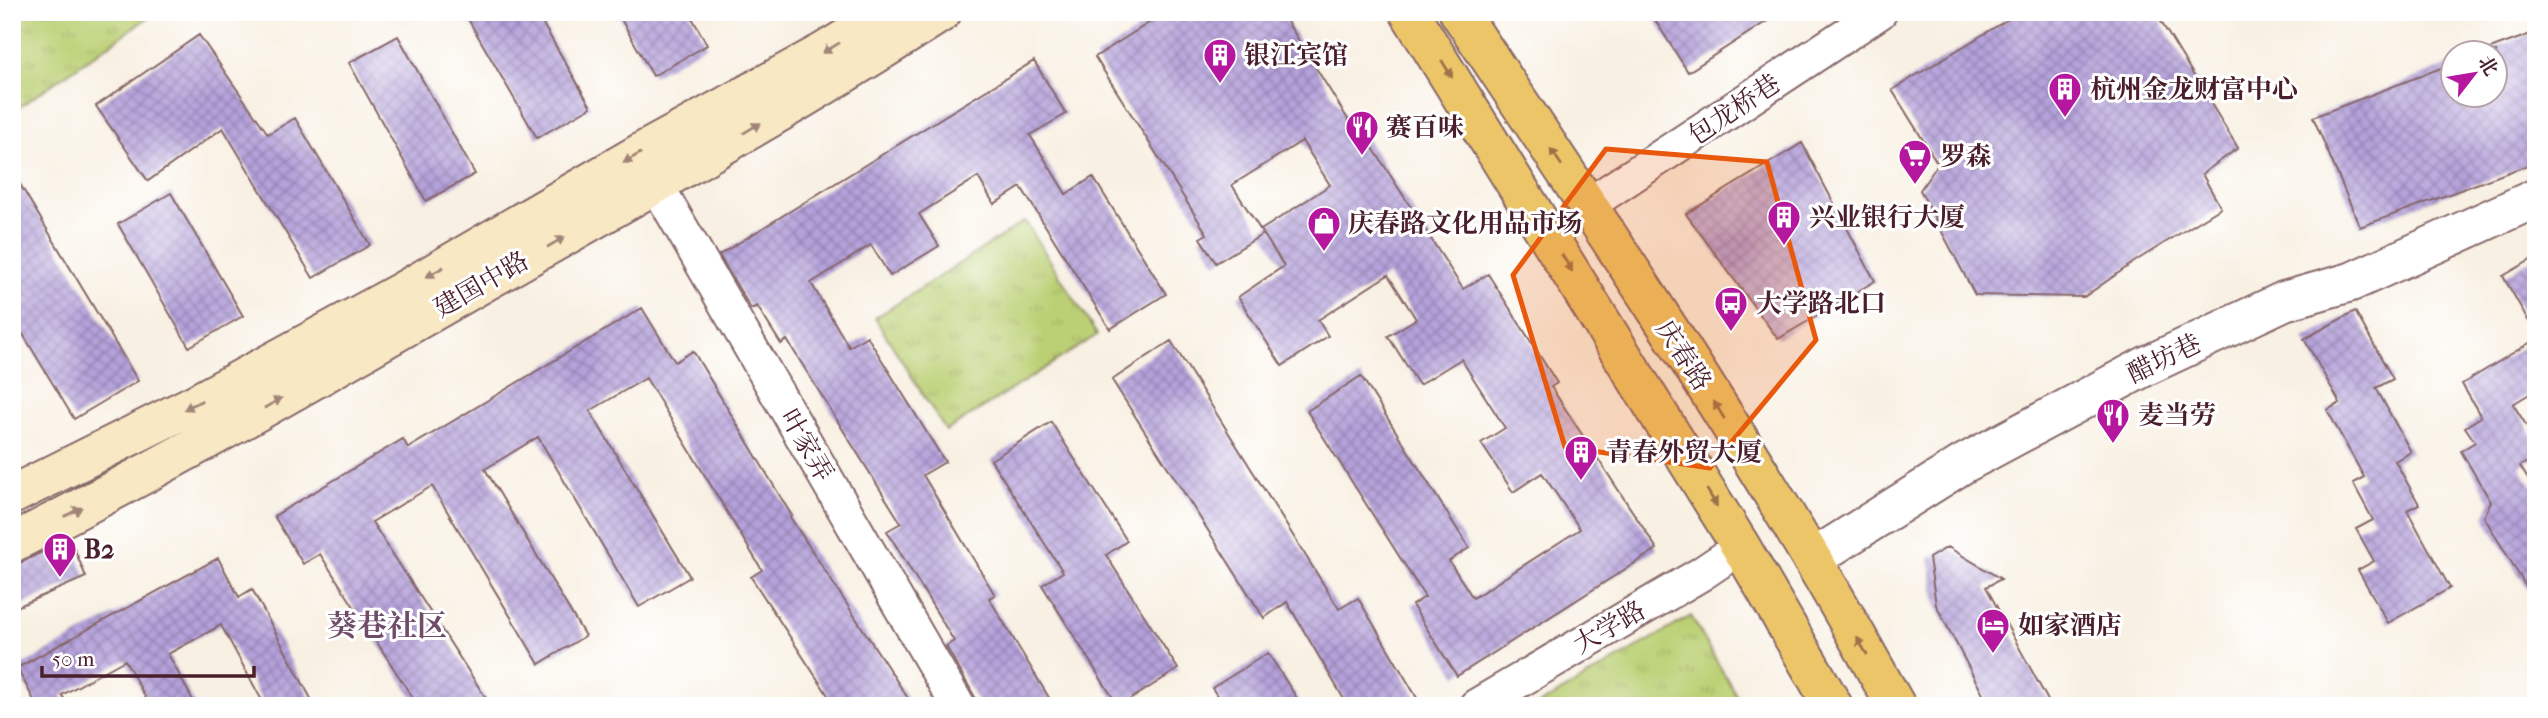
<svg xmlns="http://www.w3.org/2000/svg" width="2548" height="718" font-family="'IM FELL French Canon','Noto Serif SC',serif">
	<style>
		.grass { fill: url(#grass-tufts); stroke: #827850; stroke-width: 2 }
		.building { fill: url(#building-cross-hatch) }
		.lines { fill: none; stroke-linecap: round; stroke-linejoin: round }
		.minor-casing { stroke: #87686b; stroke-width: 37 }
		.tertiary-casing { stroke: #87686b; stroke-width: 42 }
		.secondary-casing { stroke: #87686b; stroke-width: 42 }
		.primary-casing { stroke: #87686b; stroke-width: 42 }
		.minor { stroke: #fff; stroke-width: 33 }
		.tertiary { stroke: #fff; stroke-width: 38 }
		.secondary { stroke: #f8e8c3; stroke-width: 38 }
		.primary { stroke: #edc569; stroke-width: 38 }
		.oneway { fill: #a18477 }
		.oneway2 { fill: #9c724a }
		.marked { fill: #e8590c; fill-opacity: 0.2; stroke: #e8590c; stroke-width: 5; stroke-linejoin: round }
		.labels { text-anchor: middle; stroke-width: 6; stroke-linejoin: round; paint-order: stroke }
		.poi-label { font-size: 26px; font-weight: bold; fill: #4a1f2b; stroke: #fff; text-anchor: start }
		.street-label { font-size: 26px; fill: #4a1f2b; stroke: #fff }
		.quarter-label { font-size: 30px; font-weight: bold; fill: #6f4d69; stroke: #fff }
	</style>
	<defs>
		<pattern id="grass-tufts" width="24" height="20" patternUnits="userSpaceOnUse" patternTransform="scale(1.75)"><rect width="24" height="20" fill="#bbd074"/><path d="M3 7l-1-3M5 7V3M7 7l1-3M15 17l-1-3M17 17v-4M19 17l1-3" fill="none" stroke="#a2b265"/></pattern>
		<pattern id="building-cross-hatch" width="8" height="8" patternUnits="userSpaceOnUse" patternTransform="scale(1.75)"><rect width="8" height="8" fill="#b5a2db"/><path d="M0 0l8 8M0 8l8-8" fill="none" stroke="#9583b2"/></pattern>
	</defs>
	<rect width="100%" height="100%" fill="#fff"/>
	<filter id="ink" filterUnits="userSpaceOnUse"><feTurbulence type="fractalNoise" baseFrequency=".0143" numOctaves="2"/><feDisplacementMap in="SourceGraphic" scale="14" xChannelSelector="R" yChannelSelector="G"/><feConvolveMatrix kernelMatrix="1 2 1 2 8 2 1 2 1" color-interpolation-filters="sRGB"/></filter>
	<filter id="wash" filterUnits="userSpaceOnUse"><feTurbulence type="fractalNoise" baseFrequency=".00686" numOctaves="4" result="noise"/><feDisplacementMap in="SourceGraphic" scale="28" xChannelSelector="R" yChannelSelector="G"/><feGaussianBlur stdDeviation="1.57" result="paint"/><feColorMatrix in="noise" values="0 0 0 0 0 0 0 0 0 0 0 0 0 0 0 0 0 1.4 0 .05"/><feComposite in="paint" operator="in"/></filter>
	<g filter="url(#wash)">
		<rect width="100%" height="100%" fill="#f8f0e2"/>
		<path class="grass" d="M 12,12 L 156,12 L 12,112 Z
			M 1025,221 L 1097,335 L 946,431 L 875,318 Z
			M 1691,616 L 1740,702 L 1734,706 L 1537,706 Z"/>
		<g id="blocks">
			<path class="building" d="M 464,12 L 536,12 L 591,107 L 537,138 Z
				M 617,12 L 689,12 L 707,45 L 653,76 Z
				M 1166,12 L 1281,12 L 1359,137 L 1364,134 L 1463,289 L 1488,274 L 1557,383 L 1551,387 L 1657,549 L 1457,676 L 1412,605 L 1425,597 L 1307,411 L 1361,376 L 1469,548 L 1449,561 L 1473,598 L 1580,529 L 1542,473 L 1513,492 L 1481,443 L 1505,428 L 1461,359 L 1419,385 L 1388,336 L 1416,319 L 1388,275 L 1318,320 L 1328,336 L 1282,366 L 1238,297 L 1284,266 L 1261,230 L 1330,185 L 1302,141 L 1232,185 L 1263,234 L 1216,263 L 1200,238 L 1207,234 L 1095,57 Z
				M 1650,12 L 1781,12 L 1688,72 Z
				M 2020,12 L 2155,12 L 2238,148 L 2202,174 L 2221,208 L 2137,260 L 2084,297 L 1975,295 L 1920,190 L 1938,164 L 1892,90 Z
				M 2536,32 L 2536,162 L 2360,227 L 2313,117 L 2454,63 L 2454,94 L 2496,94 L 2496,52 L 2482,52 Z
				M 199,35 L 268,134 L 295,118 L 370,245 L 313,278 L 223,128 L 148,181 L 96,106 Z
				M 398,36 L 475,174 L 426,201 L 349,63 Z
				M 1034,61 L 1066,114 L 1030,135 L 1066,194 L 1093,177 L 1166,294 L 1110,329 L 1021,187 L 994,204 L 978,177 L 919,214 L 939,246 L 890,276 L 871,245 L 811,283 L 849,347 L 867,336 L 945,462 L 923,475 L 995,595 L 989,598 L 1054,706 L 980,706 L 946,646 L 954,641 L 887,531 L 901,523 L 787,340 L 781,344 L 757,306 L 751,309 L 719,255 Z
				M 1802,143 L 1875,281 L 1778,339 L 1686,214 Z
				M 12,171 L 138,381 L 74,419 L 12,316 Z
				M 171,193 L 243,316 L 189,347 L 118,224 Z
				M 2536,257 L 2536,334 L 2503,276 Z
				M 642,308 L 675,362 L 693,351 L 792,516 L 790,517 L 913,706 L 835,706 L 751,577 L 762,570 L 646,378 L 590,411 L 690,577 L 639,607 L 538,437 L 485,469 L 585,636 L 539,664 L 432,486 L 372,522 L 491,706 L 418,706 L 320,554 L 303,564 L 274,516 L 403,439 L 408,448 Z
				M 2355,311 L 2393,379 L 2376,388 L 2411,452 L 2395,461 L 2419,504 L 2407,510 L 2450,588 L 2388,623 L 2358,570 L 2374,561 L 2356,529 L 2373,520 L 2353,483 L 2364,477 L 2327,410 L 2340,403 L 2304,339 Z
				M 2536,339 L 2536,390 L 2513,404 L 2536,441 L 2536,457 L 2520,466 L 2536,492 L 2536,603 L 2484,517 L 2491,502 L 2461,451 L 2475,442 L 2465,427 L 2481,417 L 2462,384 Z
				M 1171,341 L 1339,609 L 1358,598 L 1417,698 L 1404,706 L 1348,706 L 1287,602 L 1264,618 L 1112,380 Z
				M 1051,422 L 1127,541 L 1106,555 L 1178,669 L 1120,706 L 1118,706 L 1042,585 L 1063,572 L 991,460 Z
				M 70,538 L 86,577 L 12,609 L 12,565 L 22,562 Z
				M 1948,547 L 2001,579 L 1986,587 L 2051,706 L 1989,706 L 1936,605 L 1929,558 Z
				M 218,558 L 239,597 L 252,589 L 315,706 L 265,706 L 221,625 L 168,654 L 196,706 L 150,706 L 125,660 L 62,695 L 68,706 L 37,706 L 17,668 Z
				M 1268,653 L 1302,706 L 1224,706 L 1212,688 Z"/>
		</g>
	</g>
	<g filter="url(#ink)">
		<use href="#blocks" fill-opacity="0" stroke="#87686b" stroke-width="2"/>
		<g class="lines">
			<defs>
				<path id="minor" d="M 656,184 L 958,706
					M 1588,205 L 1880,12
					M 1476,706 L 1701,574 L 1741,547"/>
				<path id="tertiary" d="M 1812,559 L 1963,464 L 2146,366 L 2284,301 L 2351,282 L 2536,198"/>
				<path id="secondary" d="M 12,495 L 197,403 L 403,291 L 644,151 L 824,52 L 889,12
					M 12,543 C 176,461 334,368 493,277 C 644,191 796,106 942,12"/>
				<path id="primary" d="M 1409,12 L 1741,547 L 1833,706
					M 1459,12 C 1579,192 1701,372 1812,559 C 1841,607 1868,657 1896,706"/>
			</defs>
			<use href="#minor" class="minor-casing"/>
			<use href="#tertiary" class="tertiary-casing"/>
			<use href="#secondary" class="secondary-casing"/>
			<use href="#primary" class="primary-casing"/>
			<use href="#minor" class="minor"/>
			<use href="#tertiary" class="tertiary"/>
			<use href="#secondary" class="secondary"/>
			<use href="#primary" class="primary"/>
		</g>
		<defs><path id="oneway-solid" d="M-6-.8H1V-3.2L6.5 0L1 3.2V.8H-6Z" transform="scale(1.75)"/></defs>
		<g class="oneway">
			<use href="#oneway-solid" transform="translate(831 48) rotate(149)"/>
			<use href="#oneway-solid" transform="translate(752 128) rotate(-31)"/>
			<use href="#oneway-solid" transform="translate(632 158) rotate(150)"/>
			<use href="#oneway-solid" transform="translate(556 242) rotate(-30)"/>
			<use href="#oneway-solid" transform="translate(435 272) rotate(150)"/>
			<use href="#oneway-solid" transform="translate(273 403) rotate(-30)"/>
			<use href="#oneway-solid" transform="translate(193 405) rotate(153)"/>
			<use href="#oneway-solid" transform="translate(73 512) rotate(-27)"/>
		</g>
		<g class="oneway2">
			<use href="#oneway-solid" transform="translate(1447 69) rotate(58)"/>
			<use href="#oneway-solid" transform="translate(1556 157) rotate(-124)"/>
			<use href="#oneway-solid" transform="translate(1567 263) rotate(58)"/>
			<use href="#oneway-solid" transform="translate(1719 410) rotate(-122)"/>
			<use href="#oneway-solid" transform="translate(1712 498) rotate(59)"/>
			<use href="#oneway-solid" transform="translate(1862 646) rotate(-120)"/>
		</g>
	</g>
	<path class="marked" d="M 1606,149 L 1767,162 L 1816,340 L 1710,468 L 1565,447 L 1513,275 Z"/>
	<defs>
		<symbol id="building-pin" viewBox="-11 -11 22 30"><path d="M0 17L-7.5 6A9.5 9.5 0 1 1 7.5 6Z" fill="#b5179e" stroke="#fff"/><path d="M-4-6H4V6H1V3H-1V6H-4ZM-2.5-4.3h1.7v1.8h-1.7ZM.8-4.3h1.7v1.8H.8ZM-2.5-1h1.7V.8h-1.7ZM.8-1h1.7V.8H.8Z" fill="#fff"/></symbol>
		<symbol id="restaurant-pin" viewBox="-11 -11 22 30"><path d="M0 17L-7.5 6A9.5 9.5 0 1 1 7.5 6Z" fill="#b5179e" stroke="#fff"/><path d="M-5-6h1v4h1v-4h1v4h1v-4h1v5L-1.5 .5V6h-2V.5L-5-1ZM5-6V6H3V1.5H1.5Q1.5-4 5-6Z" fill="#fff"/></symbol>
		<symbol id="supermarket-pin" viewBox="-11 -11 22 30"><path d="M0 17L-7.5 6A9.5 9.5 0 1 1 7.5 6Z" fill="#b5179e" stroke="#fff"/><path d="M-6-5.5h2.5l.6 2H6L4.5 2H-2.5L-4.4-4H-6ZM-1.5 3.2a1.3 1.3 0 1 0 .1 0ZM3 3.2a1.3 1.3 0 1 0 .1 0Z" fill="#fff"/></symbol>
		<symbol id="shop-pin" viewBox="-11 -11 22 30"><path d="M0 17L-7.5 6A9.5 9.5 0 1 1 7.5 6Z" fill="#b5179e" stroke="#fff"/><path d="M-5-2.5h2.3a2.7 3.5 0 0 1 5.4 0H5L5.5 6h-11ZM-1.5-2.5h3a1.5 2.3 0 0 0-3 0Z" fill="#fff"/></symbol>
		<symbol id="bus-pin" viewBox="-11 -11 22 30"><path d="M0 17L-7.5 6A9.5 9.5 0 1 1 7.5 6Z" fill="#b5179e" stroke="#fff"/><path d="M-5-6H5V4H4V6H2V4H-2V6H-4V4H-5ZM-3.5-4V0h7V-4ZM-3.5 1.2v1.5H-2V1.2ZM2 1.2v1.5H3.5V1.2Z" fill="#fff"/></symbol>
		<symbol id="hotel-pin" viewBox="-11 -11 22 30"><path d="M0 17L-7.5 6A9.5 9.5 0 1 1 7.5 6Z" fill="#b5179e" stroke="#fff"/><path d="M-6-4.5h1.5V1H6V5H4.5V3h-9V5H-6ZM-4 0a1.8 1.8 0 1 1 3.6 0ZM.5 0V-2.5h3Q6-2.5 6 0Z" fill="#fff"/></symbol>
	</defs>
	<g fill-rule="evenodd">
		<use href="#building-pin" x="1201" y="36" width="38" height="52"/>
		<use href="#building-pin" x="2046" y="70" width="38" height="52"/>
		<use href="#restaurant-pin" x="1343" y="108" width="38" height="52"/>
		<use href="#supermarket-pin" x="1896" y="137" width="38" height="52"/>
		<use href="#building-pin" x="1765" y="198" width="38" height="52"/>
		<use href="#shop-pin" x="1305" y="204" width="38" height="52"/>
		<use href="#bus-pin" x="1712" y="284" width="38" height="52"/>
		<use href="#restaurant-pin" x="2094" y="396" width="38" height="52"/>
		<use href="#building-pin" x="1562" y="433" width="38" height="52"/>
		<use href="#building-pin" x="41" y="530" width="38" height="52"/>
		<use href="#hotel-pin" x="1974" y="606" width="38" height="52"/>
	</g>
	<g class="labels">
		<g class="poi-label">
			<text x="1244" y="64">银江宾馆</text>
			<text x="2090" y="98">杭州金龙财富中心</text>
			<text x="1386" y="136">赛百味</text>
			<text x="1940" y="165">罗森</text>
			<text x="1809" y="226">兴业银行大厦</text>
			<text x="1348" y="232">庆春路文化用品市场</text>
			<text x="1756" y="312">大学路北口</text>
			<text x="2138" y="424">麦当劳</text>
			<text x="1606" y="461">青春外贸大厦</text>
			<text x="84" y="558">B2</text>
			<text x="2018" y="634">如家酒店</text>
		</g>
		<g class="street-label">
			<text transform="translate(1734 109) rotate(-34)" y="9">包龙桥巷</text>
			<text transform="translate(481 284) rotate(-30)" y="9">建国中路</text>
			<text transform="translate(1684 355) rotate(57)" y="9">庆春路</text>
			<text transform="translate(2164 358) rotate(-26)" y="9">醋坊巷</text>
			<text transform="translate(807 445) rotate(60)" y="9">叶家弄</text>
			<text transform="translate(1609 627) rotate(-30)" y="9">大学路</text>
		</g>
		<g class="quarter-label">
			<text x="387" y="636">葵巷社区</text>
		</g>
	</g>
	<rect width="2548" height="718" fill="none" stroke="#fff" stroke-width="42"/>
	<g transform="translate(2474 74) rotate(59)"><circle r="33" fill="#ffffff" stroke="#b7a5aa" stroke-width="2"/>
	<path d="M0-5L12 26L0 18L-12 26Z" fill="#b5179e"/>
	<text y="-10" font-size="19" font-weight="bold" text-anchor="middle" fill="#4a1f2b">北</text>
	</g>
	<path d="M42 666v10h212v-10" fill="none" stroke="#4a1f2b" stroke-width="3.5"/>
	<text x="52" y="666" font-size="21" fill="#4a1f2b" stroke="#ffffff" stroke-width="5" paint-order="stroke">50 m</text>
</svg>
